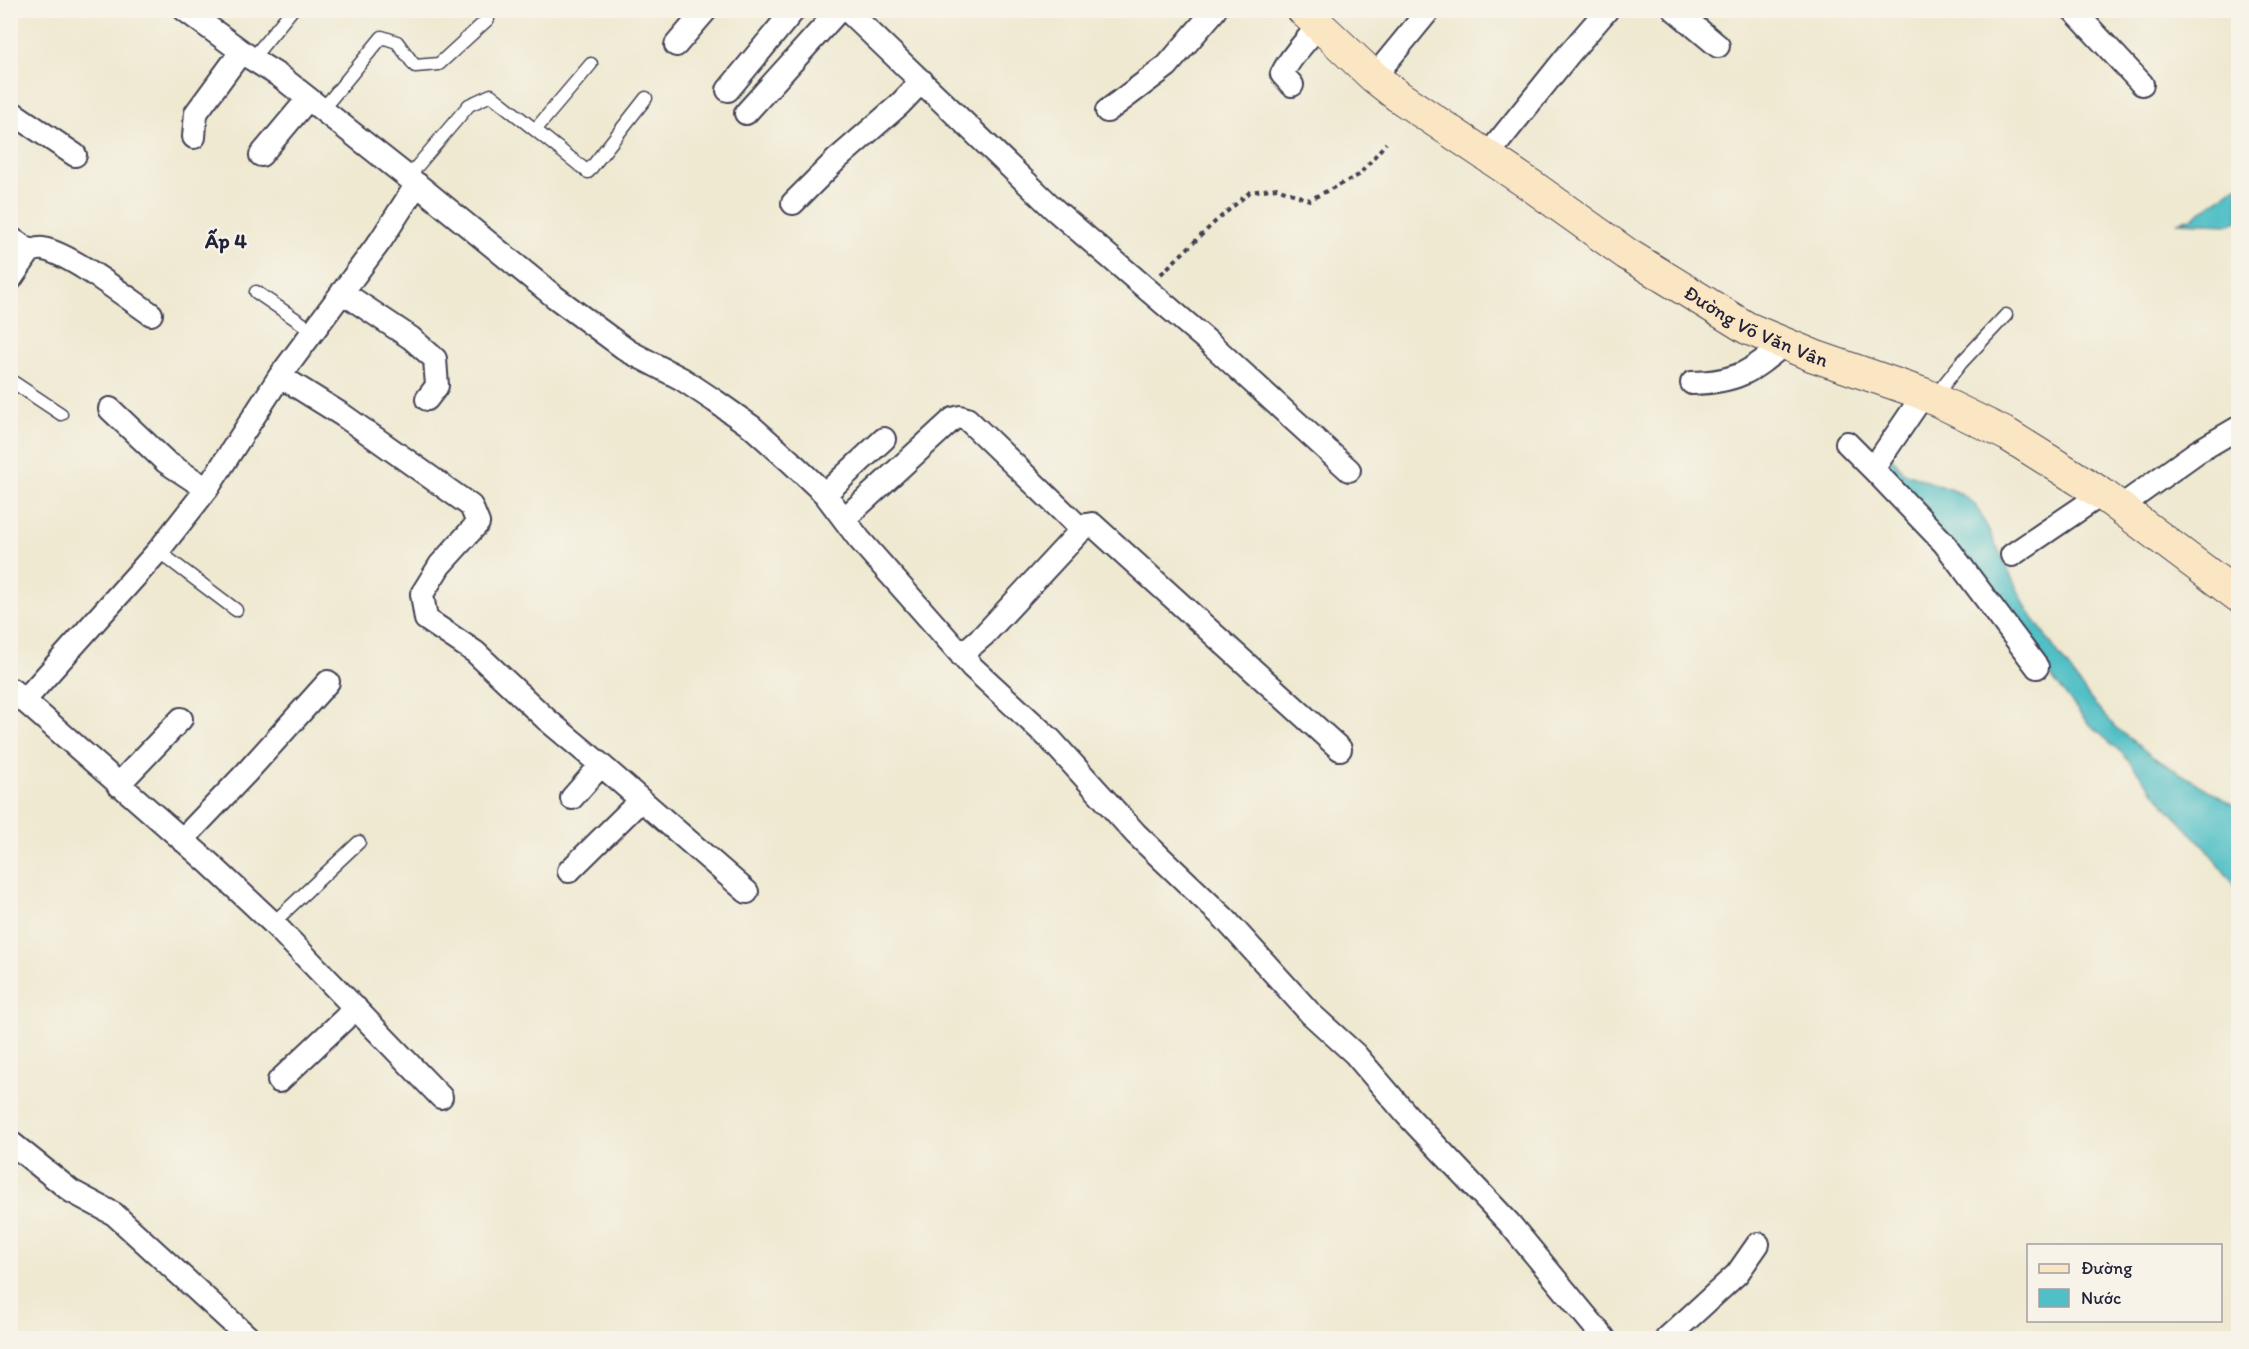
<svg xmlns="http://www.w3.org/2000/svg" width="2249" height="1349" font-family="Itim,sans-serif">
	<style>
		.water { fill: #51c0c6; stroke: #3a7180; stroke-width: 1.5 }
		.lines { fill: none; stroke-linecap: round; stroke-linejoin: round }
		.lane-casing { stroke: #414052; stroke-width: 15 }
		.street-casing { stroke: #414052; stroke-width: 26 }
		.secondary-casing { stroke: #414052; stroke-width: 34 }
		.path { stroke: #414052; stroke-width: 4; stroke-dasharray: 4.5 4.5; stroke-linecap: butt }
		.lane { stroke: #fff; stroke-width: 12 }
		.street { stroke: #fff; stroke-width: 22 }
		.secondary { stroke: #fbe6c4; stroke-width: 32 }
		.labels { text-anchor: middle; stroke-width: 5; stroke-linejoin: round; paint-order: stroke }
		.street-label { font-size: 20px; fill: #22223b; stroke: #f7f3e8 }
		.neighbourhood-label { font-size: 21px; font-weight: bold; fill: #22223b; stroke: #f7f3e8 }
	</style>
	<rect width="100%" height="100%" fill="#f7f3e8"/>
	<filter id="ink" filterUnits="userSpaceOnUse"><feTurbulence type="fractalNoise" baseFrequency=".0167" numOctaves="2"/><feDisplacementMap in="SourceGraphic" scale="12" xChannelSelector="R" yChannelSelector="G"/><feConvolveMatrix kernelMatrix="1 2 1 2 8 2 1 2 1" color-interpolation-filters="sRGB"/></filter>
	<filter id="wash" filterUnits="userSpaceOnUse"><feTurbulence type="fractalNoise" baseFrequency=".008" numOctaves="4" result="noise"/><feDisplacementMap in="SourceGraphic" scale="24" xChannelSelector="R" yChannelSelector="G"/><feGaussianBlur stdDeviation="1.35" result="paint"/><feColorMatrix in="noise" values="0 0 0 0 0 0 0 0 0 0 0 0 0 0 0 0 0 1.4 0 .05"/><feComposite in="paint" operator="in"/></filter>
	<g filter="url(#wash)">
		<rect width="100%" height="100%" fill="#efe9d1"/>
		<path class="water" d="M 2238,185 L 2238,221 L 2230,224 L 2177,222 L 2192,218 Z
			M 1889,458 L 1894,460 L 1903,472 L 1962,494 L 1977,507 L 2028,611 L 2091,700 L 2115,727 L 2153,757 L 2238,808 L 2238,897 L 2232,882 L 2206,848 L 2170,811 L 2124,755 L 2087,722 L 2040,662 L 1884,477 Z"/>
	</g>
	<g filter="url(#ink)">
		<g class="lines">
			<defs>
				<path id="lane" d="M 252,59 L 292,10
					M 322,110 L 382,37 L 397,42 L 415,66 L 439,64 L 488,19
					M 535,130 L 591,64
					M 408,177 L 469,105 L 491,95 L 588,172 L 646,98
					M 256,292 L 313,331
					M 10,380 L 61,414
					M 1934,397 L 1961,363 L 2006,315
					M 158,551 L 236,610
					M 273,923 L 359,842"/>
				<path id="street" d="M 185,10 L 252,59 L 281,77 L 424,190 L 555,297 L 628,351 L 682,379 L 715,401 L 752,427 L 791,462 L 825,494 L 859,539 L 972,667 L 1050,739 L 1136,834 L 1225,919 L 1311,1014 L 1355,1054 L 1407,1115 L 1509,1223 L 1604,1338
					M 847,10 L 1055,210 L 1212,345 L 1349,470
					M 1675,10 L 1718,46
					M 2073,10 L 2142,84
					M 676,45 L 706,10
					M 1374,77 L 1429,10
					M 1292,85 L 1282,74 C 1291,55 1306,42 1318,26
					M 728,90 L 794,10
					M 10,111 L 75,155
					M 1107,111 L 1167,66 L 1215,10
					M 746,113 L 839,10
					M 194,137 L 196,113 L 241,52
					M 261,155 L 308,99
					M 1487,156 L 1569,54 L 1607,10
					M 793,203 L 836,160 L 899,105 L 922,81
					M 10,238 L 30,251
					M 10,280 L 30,251 C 34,250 39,248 43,249 C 71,254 126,297 151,314
					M 342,292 L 411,338 L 435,359 L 437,386 L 427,399
					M 280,376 L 344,416 L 471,506 L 478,523 L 440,565 L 422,594 L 426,619 L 475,652 L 546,719 L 601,765 L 572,798
					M 1692,383 C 1737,382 1751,372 1784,344
					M 1924,394 L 1873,469 L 1944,543 L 2037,667
					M 110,409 L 166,462 L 207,489
					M 1847,443 L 1873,469
					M 825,494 L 884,439
					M 2120,507 L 2197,452 L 2238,428
					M 844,519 L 953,419 L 960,417 L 967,419 L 1082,530
					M 2012,555 L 2102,494
					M 961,655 L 984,635 L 1086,525 L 1092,524 L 1340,749
					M 12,690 L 209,863 L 273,923 L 441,1097
					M 23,699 L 31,693 L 158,551 L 207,489 L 280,376 L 381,240 L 417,184
					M 601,765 L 747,892
					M 118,785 L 181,719
					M 182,840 L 246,773 L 328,682
					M 569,871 L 641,800
					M 279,1081 L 356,1008
					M 10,1142 L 71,1191 L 114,1214 L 249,1338
					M 1667,1338 L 1737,1274 L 1758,1244"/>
				<g id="secondary">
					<path id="s1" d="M 1303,10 L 1374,77 L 1398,96 L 1532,186 L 1627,254 L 1747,328 L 1814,356 L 1924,394 L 2008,435 L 2102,494 L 2238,596"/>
				</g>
			</defs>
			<use href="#lane" class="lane-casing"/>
			<use href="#street" class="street-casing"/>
			<use href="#secondary" class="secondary-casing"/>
			<path class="path" d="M 1161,274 L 1216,221 L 1250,192 L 1277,188 L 1309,200 L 1359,175 L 1386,143"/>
			<use href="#lane" class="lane"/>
			<use href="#street" class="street"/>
			<use href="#secondary" class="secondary"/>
		</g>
	</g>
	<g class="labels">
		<g class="street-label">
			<text dy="7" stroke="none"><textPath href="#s1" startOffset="555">Đường Võ Văn Vân</textPath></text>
		</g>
		<g class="neighbourhood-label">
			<text x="226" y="248">Ấp 4</text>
		</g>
	</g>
	<rect width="2249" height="1349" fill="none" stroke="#f7f3e8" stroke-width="36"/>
	<rect x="2027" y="1244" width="195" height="78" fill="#f7f3e8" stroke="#a29fa3" stroke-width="1.5"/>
	<rect x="2039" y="1264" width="30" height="9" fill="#fbe6c4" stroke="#a29fa3" stroke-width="1.5"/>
	<text x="2081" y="1274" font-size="18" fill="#22223b">Đường</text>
	<rect x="2039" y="1289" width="30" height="18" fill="#51c0c6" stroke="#a29fa3" stroke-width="1.5"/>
	<text x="2081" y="1304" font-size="18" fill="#22223b">Nước</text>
</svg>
